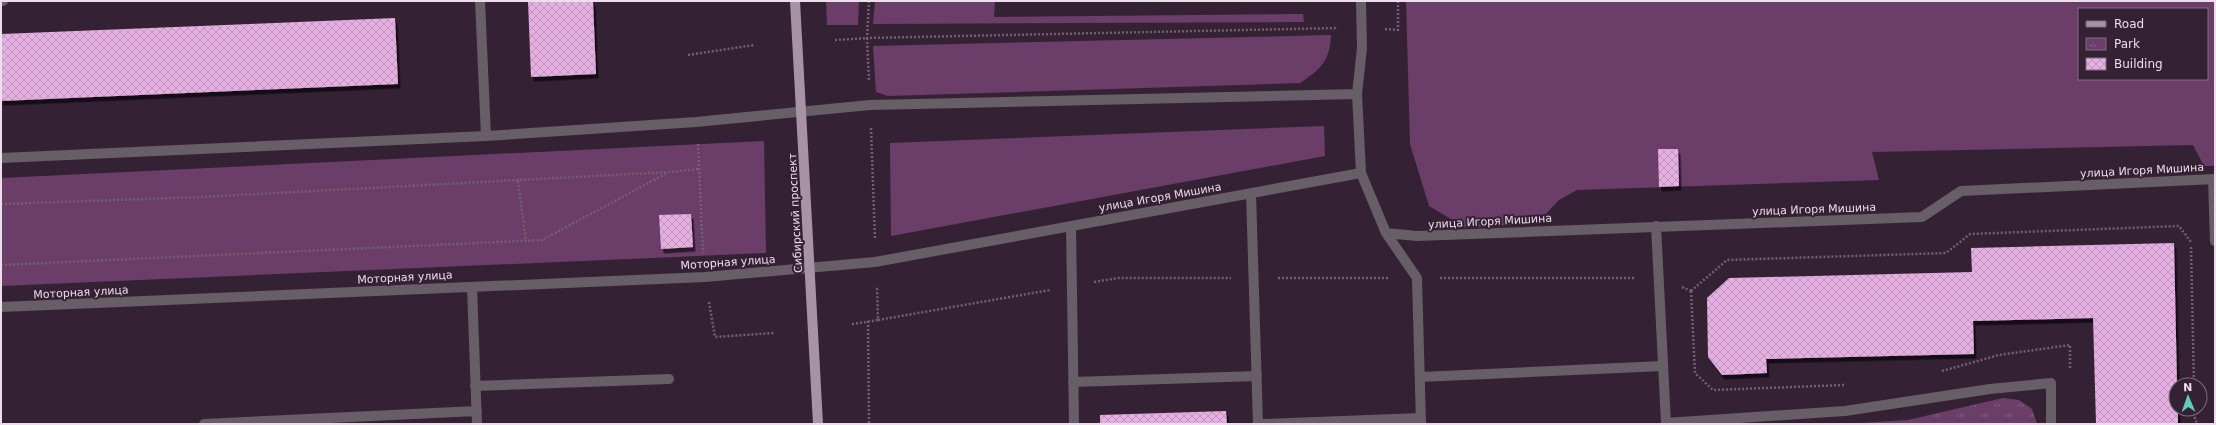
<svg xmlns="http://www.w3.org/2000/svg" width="2216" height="425" font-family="'DejaVu Sans',sans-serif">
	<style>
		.grass { fill: #6b3e6a; fill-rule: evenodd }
		.park { fill: url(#park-tufts) }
		.building { fill: url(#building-cross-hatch); filter: url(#shadow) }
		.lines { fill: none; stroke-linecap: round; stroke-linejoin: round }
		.path { stroke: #726071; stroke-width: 2.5; stroke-dasharray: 2 2; stroke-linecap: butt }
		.minor { stroke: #685e68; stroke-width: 10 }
		.major { stroke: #a792a6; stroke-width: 10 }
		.labels { text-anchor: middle; stroke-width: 4; stroke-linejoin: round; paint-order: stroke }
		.street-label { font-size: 11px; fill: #ecdeeb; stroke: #352134 }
	</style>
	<defs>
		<pattern id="park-tufts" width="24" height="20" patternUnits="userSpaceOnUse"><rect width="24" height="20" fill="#6b3e6a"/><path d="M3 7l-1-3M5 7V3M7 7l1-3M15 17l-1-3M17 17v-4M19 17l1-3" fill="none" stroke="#80597f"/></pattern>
		<pattern id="building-cross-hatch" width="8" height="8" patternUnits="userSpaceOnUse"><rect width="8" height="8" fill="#e5afe1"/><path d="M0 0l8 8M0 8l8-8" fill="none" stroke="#be94ba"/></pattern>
		<filter id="shadow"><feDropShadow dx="2.5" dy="4.5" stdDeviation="0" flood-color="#0009"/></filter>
	</defs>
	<rect width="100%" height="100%" fill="#352134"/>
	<path class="grass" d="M 826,1 L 859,1 L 858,25 L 827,25 Z
		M 875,1 L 995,1 L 994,17 L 1303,14 L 1304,22 L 873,24 Z
		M 1406,1 L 2215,1 L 2215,166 L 2204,166 L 2193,145 L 1872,152 L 1879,180 L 1577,190 L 1559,200 L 1537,223 L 1466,228 L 1429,206 L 1410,144 ZM 2079,9 L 2207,9 L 2207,79 L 2079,79 Z
		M 1331,35 C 1330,61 1321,69 1300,83 L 888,96 L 876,92 L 873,46 Z
		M 1324,126 L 1325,156 L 891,236 L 890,143 Z
		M 764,141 L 766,253 L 1,286 L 1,178 Z"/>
	<path class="park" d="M 2003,398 L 2019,400 L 2032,409 L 2037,424 L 1845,424 L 1908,420 Z"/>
	<path class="building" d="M 528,1 L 593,1 L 596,74 L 531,77 Z
		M 395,18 L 398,84 L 1,101 L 1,34 Z
		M 1658,149 L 1678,149 L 1679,186 L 1659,187 Z
		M 691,214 L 693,247 L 661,249 L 659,215 Z
		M 2174,243 L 2177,385 L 2176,409 L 2178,409 L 2178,424 L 2096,424 L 2093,318 L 1973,321 L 1974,354 L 1766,359 L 1767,373 L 1722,375 L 1708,357 L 1707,298 L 1729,278 L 1972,272 L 1971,248 Z
		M 1226,411 L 1227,424 L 1100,424 L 1100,415 Z"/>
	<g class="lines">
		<path class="path" d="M 869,1 L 867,38 L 1338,28
			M 1385,29 L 1398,30 L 1398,1
			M 835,40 L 867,38 L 869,81
			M 688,55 L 754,45
			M 871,128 L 875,239
			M 698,144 L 703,253
			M 518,181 L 526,241
			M 1,204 L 201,197 L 669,172 L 699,169
			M 2191,247 L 2194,385
			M 1,265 L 542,240 L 667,173
			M 1278,278 L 1389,278
			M 1440,278 L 1635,278
			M 1094,282 L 1118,278 L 1231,278
			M 1682,287 L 1691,291
			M 1691,291 L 1727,260 L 1946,253 L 1970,234 L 2179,226 L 2191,242
			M 1691,291 L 1695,373 L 1713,390 L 1845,385
			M 709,302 L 715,337 L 774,333
			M 878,320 L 1050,290
			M 868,321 L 869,424
			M 852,324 L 878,320 L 877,286
			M 1942,371 L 1999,355 L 2070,345 L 2070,369
			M 2194,409 L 2195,420 L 2198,424"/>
		<path class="minor" d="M 1,1 L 3,1
			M 480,1 L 486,136
			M 1361,1 L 1362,48 L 1357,94 L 1361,173 L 1386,233 L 1417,236 L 1922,217 L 1961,191 L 2215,179
			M 1,158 L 486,136 L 696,122 L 870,105 L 1357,94
			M 2213,179 L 2215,241
			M 1251,193 L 1258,424
			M 1071,226 L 1074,424
			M 1656,226 L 1666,423 L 1845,411 L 1990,389 L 2051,383 L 2051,424
			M 1386,233 L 1417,278 L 1421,424
			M 472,287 L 477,424
			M 1,307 L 705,277 L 875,262 L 1361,173
			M 1420,377 L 1663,366
			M 1073,382 L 1257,376
			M 475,386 L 669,379
			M 204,424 L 477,411
			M 1263,424 L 1421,418"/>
		<path class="major" d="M 795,1 L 818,424"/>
	</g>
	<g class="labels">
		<g class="street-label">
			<text transform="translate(2142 170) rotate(-3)" y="4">улица Игоря Мишина</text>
			<text transform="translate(1160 197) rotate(-10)" y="4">улица Игоря Мишина</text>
			<text transform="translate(1814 209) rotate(-2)" y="4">улица Игоря Мишина</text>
			<text transform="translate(795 213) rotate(-93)" y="4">Сибирский проспект</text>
			<text transform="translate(1490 221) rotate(-3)" y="4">улица Игоря Мишина</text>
			<text transform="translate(728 262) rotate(-4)" y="4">Моторная улица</text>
			<text transform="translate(405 277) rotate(-3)" y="4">Моторная улица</text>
			<text transform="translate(81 292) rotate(-3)" y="4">Моторная улица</text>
		</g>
	</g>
	<rect width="2216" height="425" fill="none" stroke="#ecdeeb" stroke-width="4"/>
	<rect x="2078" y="8" width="130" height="72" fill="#352134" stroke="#7e6d7d"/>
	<rect x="2086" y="21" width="20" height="6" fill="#a792a6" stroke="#7e6d7d"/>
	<text x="2114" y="28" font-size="12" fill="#ecdeeb">Road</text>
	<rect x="2086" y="38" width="20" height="12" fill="url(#park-tufts)" stroke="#7e6d7d"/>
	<text x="2114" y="48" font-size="12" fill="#ecdeeb">Park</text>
	<rect x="2086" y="58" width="20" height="12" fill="url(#building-cross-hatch)" stroke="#7e6d7d"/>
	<text x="2114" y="68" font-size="12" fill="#ecdeeb">Building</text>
	<g transform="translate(2188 397) rotate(358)"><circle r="19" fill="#352134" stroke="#7e6d7d"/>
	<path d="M0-3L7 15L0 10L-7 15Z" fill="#5eceb8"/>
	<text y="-6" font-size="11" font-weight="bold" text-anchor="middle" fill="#ecdeeb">N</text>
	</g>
</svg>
